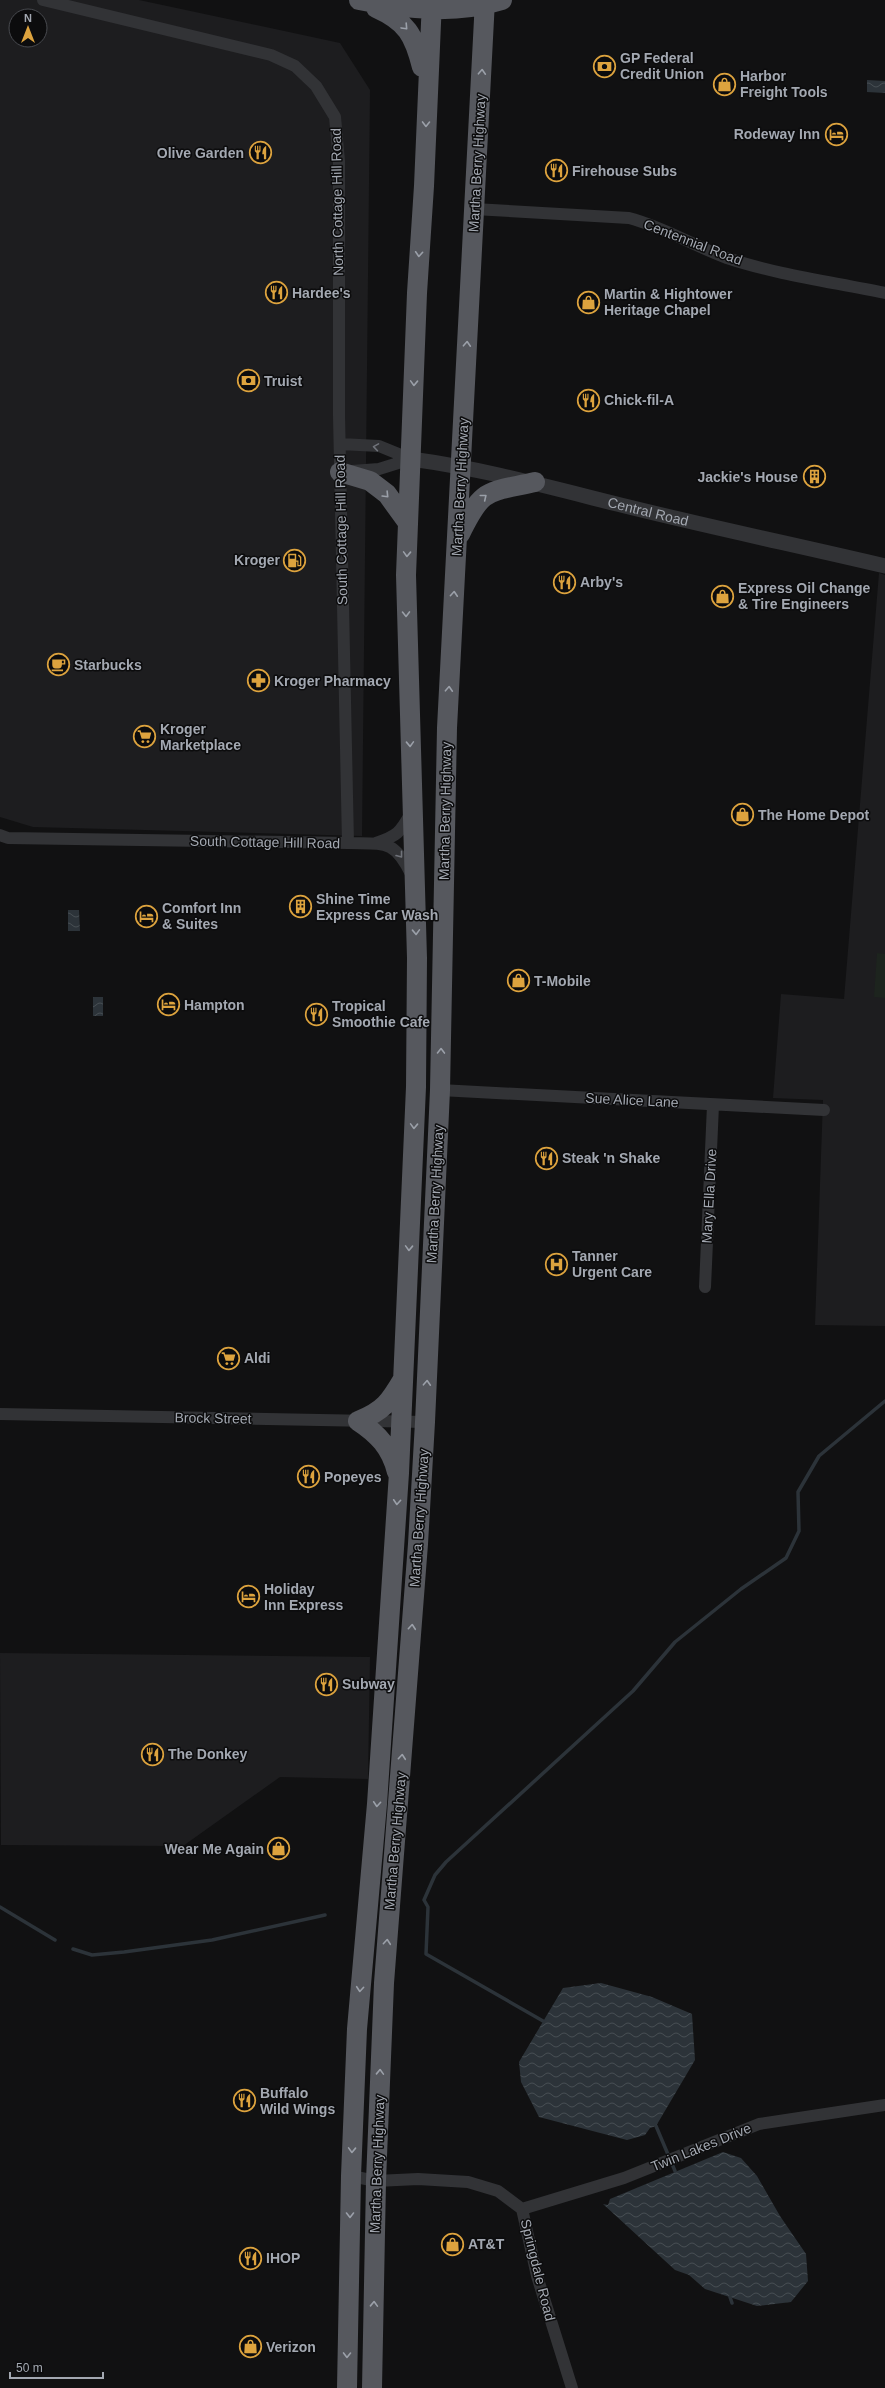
<svg xmlns="http://www.w3.org/2000/svg" width="885" height="2388" font-family="Helvetica,sans-serif">
	<style>
		.built { fill: #1d1d1f; fill-rule: evenodd }
		.grass { fill: #1d241e }
		.water { fill: url(#water-waves) }
		.lines { fill: none; stroke-linecap: round; stroke-linejoin: round }
		.stream { stroke: #2c3339; stroke-width: 3.5 }
		.minor { stroke: #323336; stroke-width: 12 }
		.tertiary { stroke: #323336; stroke-width: 15 }
		.trunk { stroke: #56585e; stroke-width: 20 }
		.oneway { stroke: #9ba0a9 }
		.oneway2 { stroke: #70737a }
		.labels { text-anchor: middle; stroke-width: 3; stroke-linejoin: round; paint-order: stroke }
		.poi-label { font-size: 14px; font-weight: bold; fill: #a3a8b1; stroke: #0c0c0d; text-anchor: start }
		.street-label { font-size: 14px; fill: #a3a8b1; stroke: #0c0c0d }
	</style>
	<defs>
		<pattern id="water-waves" width="16" height="10" patternUnits="userSpaceOnUse"><rect width="16" height="10" fill="#2c3339"/><path d="M0 5q4-4 8 0t8 0" fill="none" stroke="#474e53"/></pattern>
	</defs>
	<rect width="100%" height="100%" fill="#111112"/>
	<path class="built" d="M 0,0 L 139,0 L 340,43 L 370,90 L 362,836 L 33,827 L 0,817 ZM 16,16 L 40,16 L 40,40 L 16,40 Z
		M 879,573 L 885,575 L 885,1326 L 815,1325 L 823,1100 L 773,1098 L 781,994 L 844,999 Z
		M 0,1653 L 370,1657 L 368,1779 L 280,1777 L 183,1846 L 1,1845 Z"/>
	<path class="grass" d="M 877,953 L 885,954 L 885,998 L 874,997 Z"/>
	<path class="water" d="M 867,80 L 885,81 L 885,93 L 867,92 Z
		M 68,910 L 79,910 L 80,931 L 68,931 Z
		M 93,997 L 103,997 L 103,1016 L 93,1016 Z
		M 601,1983 L 652,1997 L 692,2014 L 695,2060 L 656,2126 L 650,2128 L 645,2135 L 627,2140 L 539,2117 L 521,2082 L 519,2062 L 563,1988 Z
		M 723,2152 L 741,2158 L 757,2176 L 780,2216 L 806,2254 L 808,2281 L 791,2302 L 757,2306 L 705,2289 L 689,2275 L 675,2270 L 603,2204 L 608,2205 L 610,2199 Z"/>
	<g class="lines">
		<path class="stream" d="M 0,1907 L 55,1940
			M 73,1949 L 92,1955 L 124,1952 L 212,1940 L 325,1915
			M 543,2021 L 426,1954 L 428,1907 L 424,1900 L 435,1875 L 446,1862 L 633,1691 L 675,1642 L 741,1589 L 786,1558 L 799,1531 L 798,1492 L 819,1456 L 885,1401
			M 656,2126 L 675,2171
			M 730,2297 L 732,2303"/>
		<path class="minor" d="M 474,209 L 629,218 C 664,227 694,246 727,258 C 778,275 833,282 885,293
			M 340,444 L 379,446 L 411,459
			M 352,471 L 379,469 L 411,459
			M 0,835 L 8,838 L 348,843 L 339,415 L 339,161 L 335,117 L 316,86 L 295,66 L 271,55 L 43,0
			M 348,843 C 384,844 394,839 411,874
			M 376,843 C 397,836 400,833 411,813
			M 440,1090 L 824,1110
			M 705,1287 L 713,1105
			M 0,1414 L 425,1422
			M 351,2176 L 376,2181 L 418,2179 L 468,2182 L 498,2191 L 522,2209 L 537,2276 L 572,2388
			M 522,2209 L 624,2178 L 759,2124 L 885,2105"/>
		<path class="tertiary" id="s1" d="M 411,459 C 485,469 556,489 629,507 C 714,528 800,546 885,566"/>
		<path class="trunk" d="M 359,0 C 407,9 455,15 502,0
			M 376,8 C 407,22 414,35 422,67
			M 340,472 L 370,481 L 387,494 L 408,523
			M 460,534 C 483,487 486,493 535,482
			M 358,1421 C 378,1434 391,1448 397,1472
			M 358,1421 C 384,1411 390,1401 403,1379
			M 347,2388 L 351,2176 L 357,2029 L 377,1804 L 399,1473 L 416,1087 L 417,958 L 406,575 L 417,293 L 424,186 L 432,0
			M 372,2388 L 376,2181 L 384,1983 L 418,1544 L 425,1422 L 440,1090 L 447,728 L 485,0"/>
	</g>
	<defs><path id="oneway-chevron" d="M-2-3.5L2.5 0L-2 3.5" fill="none" stroke-width="1.6" stroke-linecap="round" stroke-linejoin="round"/></defs>
	<g class="oneway">
		<use href="#oneway-chevron" transform="translate(405 27) rotate(47)"/>
		<use href="#oneway-chevron" transform="translate(482 72) rotate(-87)"/>
		<use href="#oneway-chevron" transform="translate(426 124) rotate(91)"/>
		<use href="#oneway-chevron" transform="translate(419 254) rotate(94)"/>
		<use href="#oneway-chevron" transform="translate(467 344) rotate(-87)"/>
		<use href="#oneway-chevron" transform="translate(414 383) rotate(92)"/>
		<use href="#oneway-chevron" transform="translate(386 495) rotate(46)"/>
		<use href="#oneway-chevron" transform="translate(484 497) rotate(-39)"/>
		<use href="#oneway-chevron" transform="translate(407 554) rotate(92)"/>
		<use href="#oneway-chevron" transform="translate(454 594) rotate(-86)"/>
		<use href="#oneway-chevron" transform="translate(406 614) rotate(89)"/>
		<use href="#oneway-chevron" transform="translate(449 689) rotate(-87)"/>
		<use href="#oneway-chevron" transform="translate(410 744) rotate(88)"/>
		<use href="#oneway-chevron" transform="translate(416 932) rotate(88)"/>
		<use href="#oneway-chevron" transform="translate(441 1051) rotate(-89)"/>
		<use href="#oneway-chevron" transform="translate(414 1126) rotate(92)"/>
		<use href="#oneway-chevron" transform="translate(409 1248) rotate(92)"/>
		<use href="#oneway-chevron" transform="translate(427 1383) rotate(-87)"/>
		<use href="#oneway-chevron" transform="translate(397 1502) rotate(94)"/>
		<use href="#oneway-chevron" transform="translate(412 1627) rotate(-85)"/>
		<use href="#oneway-chevron" transform="translate(402 1757) rotate(-85)"/>
		<use href="#oneway-chevron" transform="translate(377 1804) rotate(94)"/>
		<use href="#oneway-chevron" transform="translate(387 1942) rotate(-85)"/>
		<use href="#oneway-chevron" transform="translate(360 1989) rotate(95)"/>
		<use href="#oneway-chevron" transform="translate(380 2072) rotate(-88)"/>
		<use href="#oneway-chevron" transform="translate(352 2150) rotate(92)"/>
		<use href="#oneway-chevron" transform="translate(350 2215) rotate(90)"/>
		<use href="#oneway-chevron" transform="translate(374 2304) rotate(-88)"/>
		<use href="#oneway-chevron" transform="translate(347 2355) rotate(91)"/>
	</g>
	<g class="oneway2">
		<use href="#oneway-chevron" transform="translate(376 447) rotate(-171)"/>
		<use href="#oneway-chevron" transform="translate(400 855) rotate(52)"/>
	</g>
	<defs>
		<symbol id="bank-ring" viewBox="-11 -11 22 22"><circle r="9.5" fill="#0c0c0d" stroke="#dda33e" stroke-width="1.5"/><path d="M-6-4H6V4H-6ZM0-2.3a2.3 2.3 0 1 0 0 4.6a2.3 2.3 0 1 0 0-4.6Z" fill="#dda33e"/></symbol>
		<symbol id="shop-ring" viewBox="-11 -11 22 22"><circle r="9.5" fill="#0c0c0d" stroke="#dda33e" stroke-width="1.5"/><path d="M-5-2.5h2.3a2.7 3.5 0 0 1 5.4 0H5L5.5 6h-11ZM-1.5-2.5h3a1.5 2.3 0 0 0-3 0Z" fill="#dda33e"/></symbol>
		<symbol id="hotel-ring" viewBox="-11 -11 22 22"><circle r="9.5" fill="#0c0c0d" stroke="#dda33e" stroke-width="1.5"/><path d="M-6-4.5h1.5V1H6V5H4.5V3h-9V5H-6ZM-4 0a1.8 1.8 0 1 1 3.6 0ZM.5 0V-2.5h3Q6-2.5 6 0Z" fill="#dda33e"/></symbol>
		<symbol id="restaurant-ring" viewBox="-11 -11 22 22"><circle r="9.5" fill="#0c0c0d" stroke="#dda33e" stroke-width="1.5"/><path d="M-5-6h1v4h1v-4h1v4h1v-4h1v5L-1.5 .5V6h-2V.5L-5-1ZM5-6V6H3V1.5H1.5Q1.5-4 5-6Z" fill="#dda33e"/></symbol>
		<symbol id="building-ring" viewBox="-11 -11 22 22"><circle r="9.5" fill="#0c0c0d" stroke="#dda33e" stroke-width="1.5"/><path d="M-4-6H4V6H1V3H-1V6H-4ZM-2.5-4.3h1.7v1.8h-1.7ZM.8-4.3h1.7v1.8H.8ZM-2.5-1h1.7V.8h-1.7ZM.8-1h1.7V.8H.8Z" fill="#dda33e"/></symbol>
		<symbol id="fuel-ring" viewBox="-11 -11 22 22"><circle r="9.5" fill="#0c0c0d" stroke="#dda33e" stroke-width="1.5"/><path d="M-5.5-6h7V0h2V4h1.3V-2.5L3-4.5l.8-.8L6-3V5H2.5V1h-1V6h-7ZM-4.2-4.7v3.2H.2V-4.7Z" fill="#dda33e"/></symbol>
		<symbol id="cafe-ring" viewBox="-11 -11 22 22"><circle r="9.5" fill="#0c0c0d" stroke="#dda33e" stroke-width="1.5"/><path d="M-5.5-4.5H6V0H3Q3 3.5 0 3.5H-2.5Q-5.5 3.5-5.5 0ZM3-3.2v2h1.7v-2ZM-6 4.5H4V6H-6Z" fill="#dda33e"/></symbol>
		<symbol id="pharmacy-ring" viewBox="-11 -11 22 22"><circle r="9.5" fill="#0c0c0d" stroke="#dda33e" stroke-width="1.5"/><path d="M-2-6h4v4h4v4h-4v4h-4v-4h-4v-4h4Z" fill="#dda33e"/></symbol>
		<symbol id="supermarket-ring" viewBox="-11 -11 22 22"><circle r="9.5" fill="#0c0c0d" stroke="#dda33e" stroke-width="1.5"/><path d="M-6-5.5h2.5l.6 2H6L4.5 2H-2.5L-4.4-4H-6ZM-1.5 3.2a1.3 1.3 0 1 0 .1 0ZM3 3.2a1.3 1.3 0 1 0 .1 0Z" fill="#dda33e"/></symbol>
		<symbol id="hospital-ring" viewBox="-11 -11 22 22"><circle r="9.5" fill="#0c0c0d" stroke="#dda33e" stroke-width="1.5"/><path d="M-5-5h3v3.5h4V-5h3V5h-3V1.5h-4V5h-3Z" fill="#dda33e"/></symbol>
	</defs>
	<g fill-rule="evenodd">
		<use href="#bank-ring" x="592" y="54" width="25" height="25"/>
		<use href="#shop-ring" x="712" y="72" width="25" height="25"/>
		<use href="#hotel-ring" x="824" y="122" width="25" height="25"/>
		<use href="#restaurant-ring" x="248" y="140" width="25" height="25"/>
		<use href="#restaurant-ring" x="544" y="158" width="25" height="25"/>
		<use href="#restaurant-ring" x="264" y="280" width="25" height="25"/>
		<use href="#shop-ring" x="576" y="290" width="25" height="25"/>
		<use href="#bank-ring" x="236" y="368" width="25" height="25"/>
		<use href="#restaurant-ring" x="576" y="388" width="25" height="25"/>
		<use href="#building-ring" x="802" y="464" width="25" height="25"/>
		<use href="#fuel-ring" x="282" y="548" width="25" height="25"/>
		<use href="#restaurant-ring" x="552" y="570" width="25" height="25"/>
		<use href="#shop-ring" x="710" y="584" width="25" height="25"/>
		<use href="#cafe-ring" x="46" y="652" width="25" height="25"/>
		<use href="#pharmacy-ring" x="246" y="668" width="25" height="25"/>
		<use href="#supermarket-ring" x="132" y="724" width="25" height="25"/>
		<use href="#shop-ring" x="730" y="802" width="25" height="25"/>
		<use href="#building-ring" x="288" y="894" width="25" height="25"/>
		<use href="#hotel-ring" x="134" y="904" width="25" height="25"/>
		<use href="#shop-ring" x="506" y="968" width="25" height="25"/>
		<use href="#hotel-ring" x="156" y="992" width="25" height="25"/>
		<use href="#restaurant-ring" x="304" y="1002" width="25" height="25"/>
		<use href="#restaurant-ring" x="534" y="1146" width="25" height="25"/>
		<use href="#hospital-ring" x="544" y="1252" width="25" height="25"/>
		<use href="#supermarket-ring" x="216" y="1346" width="25" height="25"/>
		<use href="#restaurant-ring" x="296" y="1464" width="25" height="25"/>
		<use href="#hotel-ring" x="236" y="1584" width="25" height="25"/>
		<use href="#restaurant-ring" x="314" y="1672" width="25" height="25"/>
		<use href="#restaurant-ring" x="140" y="1742" width="25" height="25"/>
		<use href="#shop-ring" x="266" y="1836" width="25" height="25"/>
		<use href="#restaurant-ring" x="232" y="2088" width="25" height="25"/>
		<use href="#shop-ring" x="440" y="2232" width="25" height="25"/>
		<use href="#restaurant-ring" x="238" y="2246" width="25" height="25"/>
		<use href="#shop-ring" x="238" y="2334" width="25" height="25"/>
	</g>
	<g class="labels">
		<g class="poi-label">
			<text x="620" y="63">GP Federal<tspan x="620" dy="16">Credit Union</tspan></text>
			<text x="740" y="81">Harbor<tspan x="740" dy="16">Freight Tools</tspan></text>
			<text x="820" y="139" text-anchor="end">Rodeway Inn</text>
			<text x="244" y="158" text-anchor="end">Olive Garden</text>
			<text x="572" y="176">Firehouse Subs</text>
			<text x="292" y="298">Hardee's</text>
			<text x="604" y="299">Martin &amp; Hightower<tspan x="604" dy="16">Heritage Chapel</tspan></text>
			<text x="264" y="386">Truist</text>
			<text x="604" y="405">Chick-fil-A</text>
			<text x="798" y="482" text-anchor="end">Jackie's House</text>
			<text x="280" y="565" text-anchor="end">Kroger</text>
			<text x="580" y="587">Arby's</text>
			<text x="738" y="593">Express Oil Change<tspan x="738" dy="16">&amp; Tire Engineers</tspan></text>
			<text x="74" y="670">Starbucks</text>
			<text x="274" y="686">Kroger Pharmacy</text>
			<text x="160" y="734">Kroger<tspan x="160" dy="16">Marketplace</tspan></text>
			<text x="758" y="820">The Home Depot</text>
			<text x="316" y="904">Shine Time<tspan x="316" dy="16">Express Car Wash</tspan></text>
			<text x="162" y="913">Comfort Inn<tspan x="162" dy="16">&amp; Suites</tspan></text>
			<text x="534" y="986">T-Mobile</text>
			<text x="184" y="1010">Hampton</text>
			<text x="332" y="1011">Tropical<tspan x="332" dy="16">Smoothie Cafe</tspan></text>
			<text x="562" y="1163">Steak 'n Shake</text>
			<text x="572" y="1261">Tanner<tspan x="572" dy="16">Urgent Care</tspan></text>
			<text x="244" y="1363">Aldi</text>
			<text x="324" y="1482">Popeyes</text>
			<text x="264" y="1594">Holiday<tspan x="264" dy="16">Inn Express</tspan></text>
			<text x="342" y="1689">Subway</text>
			<text x="168" y="1759">The Donkey</text>
			<text x="264" y="1854" text-anchor="end">Wear Me Again</text>
			<text x="260" y="2098">Buffalo<tspan x="260" dy="16">Wild Wings</tspan></text>
			<text x="468" y="2249">AT&amp;T</text>
			<text x="266" y="2263">IHOP</text>
			<text x="266" y="2352">Verizon</text>
		</g>
		<g class="street-label">
			<text transform="translate(477 163) rotate(-87)" y="5">Martha Berry Highway</text>
			<text transform="translate(337 202) rotate(-91)" y="5">North Cottage Hill Road</text>
			<text transform="translate(693 242) rotate(21)" y="5">Centennial Road</text>
			<text transform="translate(460 487) rotate(-87)" y="5">Martha Berry Highway</text>
			<text dy="5" stroke="none"><textPath href="#s1" startOffset="243">Central Road</textPath></text>
			<text transform="translate(341 530) rotate(-91)" y="5">South Cottage Hill Road</text>
			<text transform="translate(445 811) rotate(-89)" y="5">Martha Berry Highway</text>
			<text transform="translate(265 842) rotate(1)" y="5">South Cottage Hill Road</text>
			<text transform="translate(632 1100) rotate(3)" y="5">Sue Alice Lane</text>
			<text transform="translate(435 1194) rotate(-87)" y="5">Martha Berry Highway</text>
			<text transform="translate(709 1196) rotate(-87)" y="5">Mary Ella Drive</text>
			<text transform="translate(213 1418) rotate(1)" y="5">Brock Street</text>
			<text transform="translate(419 1518) rotate(-86)" y="5">Martha Berry Highway</text>
			<text transform="translate(395 1841) rotate(-85)" y="5">Martha Berry Highway</text>
			<text transform="translate(701 2147) rotate(-22)" y="5">Twin Lakes Drive</text>
			<text transform="translate(377 2164) rotate(-88)" y="5">Martha Berry Highway</text>
			<text transform="translate(538 2270) rotate(76)" y="5">Springdale Road</text>
		</g>
	</g>
	<g transform="translate(28 28)"><circle r="19" fill="#0c0c0d" stroke="#484a4f"/>
	<path d="M0-3L7 15L0 10L-7 15Z" fill="#dda33e"/>
	<text y="-6" font-size="11" font-weight="bold" text-anchor="middle" fill="#a3a8b1">N</text>
	</g>
	<path d="M10 2372v6h93v-6" fill="none" stroke="#a3a8b1" stroke-width="2"/>
	<text x="16" y="2372" font-size="12" fill="#a3a8b1" stroke="#0c0c0d" stroke-width="3" paint-order="stroke">50 m</text>
</svg>
